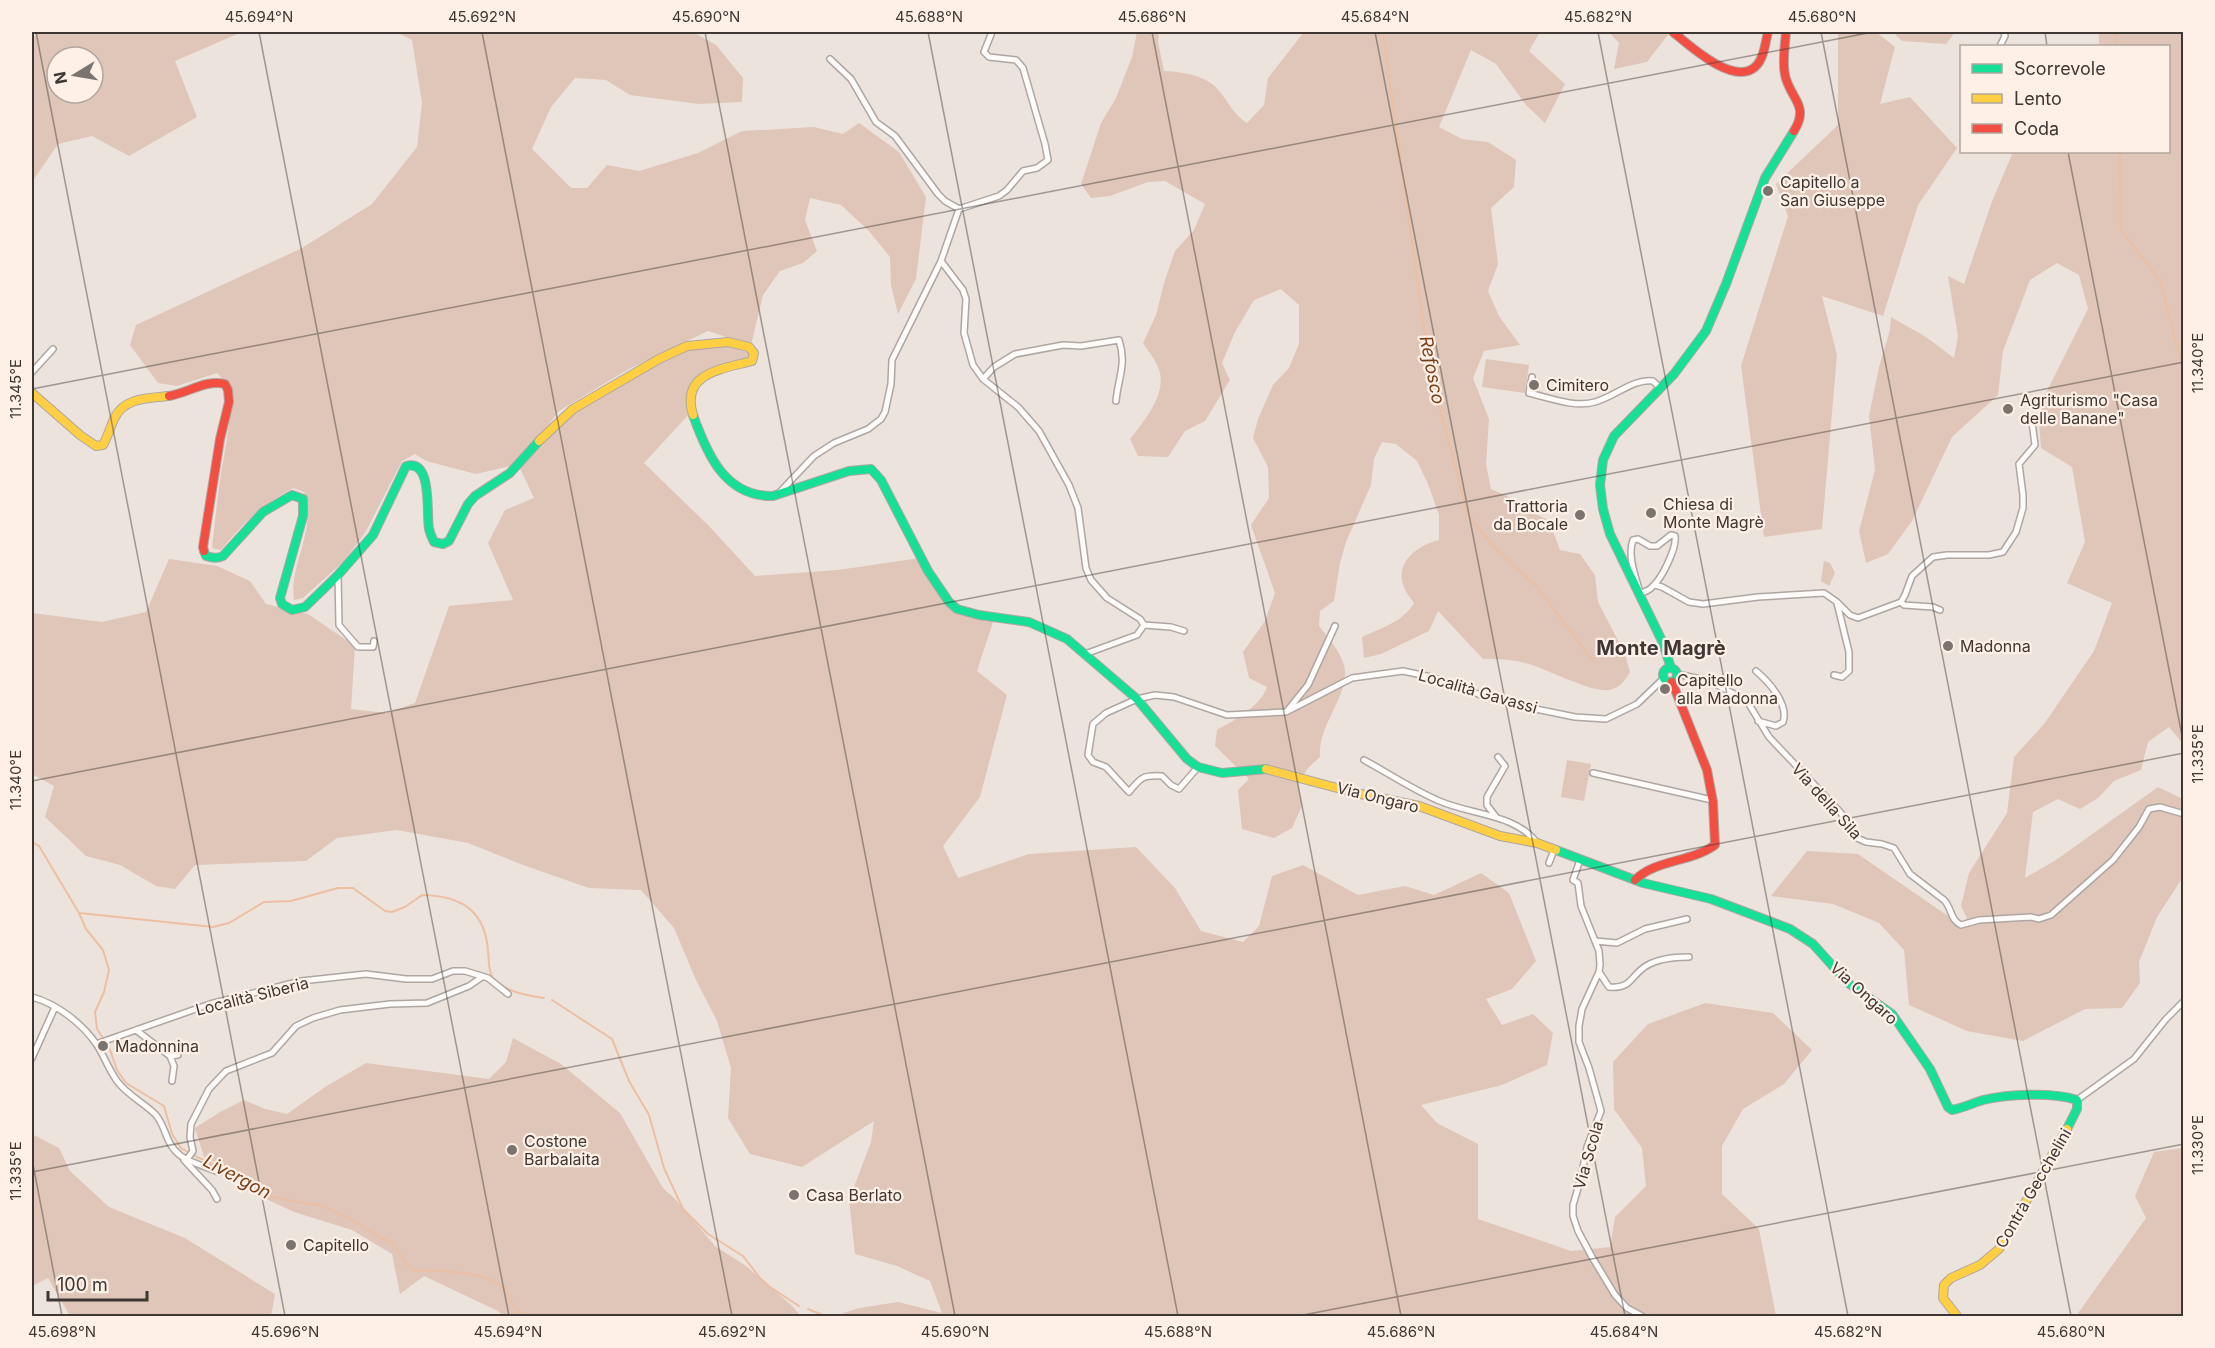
<svg xmlns="http://www.w3.org/2000/svg" width="2215" height="1348" font-family="Inter,sans-serif">
	<style>
		.green { fill: #dfc6b8; fill-rule: evenodd }
		.lines { fill: none; stroke-linecap: round; stroke-linejoin: round }
		.stream { stroke: #ecbfa2; stroke-width: 2 }
		.street-casing { stroke: #aea6a2; stroke-width: 8 }
		.fast-casing { stroke: #aea6a2; stroke-width: 10 }
		.slow-casing { stroke: #aea6a2; stroke-width: 10 }
		.jam-casing { stroke: #aea6a2; stroke-width: 10 }
		.street { stroke: #fcfbfa; stroke-width: 5 }
		.fast { stroke: #16e098; stroke-width: 8 }
		.slow { stroke: #ffcf43; stroke-width: 8 }
		.jam { stroke: #f24e42; stroke-width: 8 }
		.ticks { fill: none; stroke: #3e3733; stroke-width: 1.5; stroke-opacity: 0.45 }
		.poi-dot { fill: #7b736e; stroke: #fef0e7; stroke-width: 2 }
		.labels { text-anchor: middle; stroke-width: 4.5; stroke-linejoin: round; paint-order: stroke }
		.poi-label { font-size: 16px; fill: #3e3733; stroke: #fef0e7; text-anchor: start }
		.street-label { font-size: 16px; fill: #3e3733; stroke: #fef0e7 }
		.water-label { font-size: 18px; font-style: italic; fill: #783f17; stroke: #fef0e7 }
		.quarter-label { font-size: 20px; font-weight: bold; fill: #3e3733; stroke: #fef0e7 }
		.neatline { fill: none; stroke: #3e3733; stroke-width: 2 }
		.ticks-label { font-size: 15px; text-anchor: middle; fill: #3e3733 }
	</style>
	<rect width="100%" height="100%" fill="#ede3dd"/>
	<path class="green" d="M 37,32 L 242,32 L 175,61 L 197,117 L 129,156 L 92,136 L 58,144 L 32,182 L 32,41 ZM 57,57 L 93,57 L 93,93 L 57,93 Z
		M 396,32 L 693,32 L 716,45 L 743,78 L 742,102 L 699,104 L 630,95 L 606,80 L 575,78 L 551,107 L 532,149 L 571,188 L 587,188 L 607,165 L 639,171 L 698,153 L 742,131 L 814,127 L 843,134 L 859,123 L 899,152 L 926,197 L 916,279 L 898,314 L 891,285 L 890,257 L 868,230 L 841,205 L 810,198 L 805,220 L 817,251 L 803,263 L 780,271 L 763,295 L 751,345 L 708,331 L 627,370 L 559,411 L 525,455 L 553,426 L 601,393 L 687,346 L 728,342 L 747,349 L 750,356 L 747,363 C 729,366 695,374 690,396 C 690,400 691,406 692,411 L 644,463 L 710,527 L 755,576 L 838,570 L 926,557 C 949,600 946,606 996,613 L 977,671 L 1007,695 L 980,797 L 943,846 L 958,878 L 1029,854 L 1136,847 L 1175,888 L 1201,931 L 1243,942 L 1259,926 L 1272,876 L 1303,865 L 1358,895 L 1405,886 L 1434,895 L 1481,873 L 1509,893 L 1536,961 L 1512,989 L 1486,999 L 1502,1025 L 1533,1014 L 1553,1033 L 1547,1065 L 1502,1085 L 1421,1105 L 1437,1123 L 1478,1144 L 1478,1219 L 1571,1251 L 1610,1247 L 1615,1217 L 1646,1186 L 1642,1148 L 1614,1109 L 1613,1062 L 1648,1024 L 1705,1003 L 1773,1013 L 1812,1050 L 1784,1084 L 1743,1109 L 1722,1146 L 1722,1194 L 1759,1229 L 1776,1316 L 835,1316 L 859,1308 L 898,1302 L 942,1313 L 930,1281 L 897,1266 L 855,1254 L 849,1200 L 871,1142 L 874,1121 L 802,1167 L 750,1154 L 728,1118 L 731,1068 L 717,1021 L 696,980 L 674,928 L 641,890 L 589,888 L 523,865 L 468,843 L 397,830 L 337,838 L 306,861 L 195,865 L 175,889 L 156,886 L 120,865 L 86,856 L 45,817 L 54,786 L 32,774 L 32,613 L 102,622 L 146,612 L 169,559 L 217,566 L 250,581 L 266,604 L 308,614 L 355,646 L 351,709 L 386,713 L 415,703 L 449,606 L 513,600 L 488,543 L 505,510 L 534,498 L 518,464 L 476,474 L 426,461 L 415,454 L 402,461 L 365,533 L 344,561 L 303,598 L 294,600 C 289,563 317,533 304,492 L 293,488 C 258,508 246,520 221,550 L 212,548 C 215,523 217,499 221,474 C 226,444 232,416 230,386 L 217,373 L 177,386 L 158,383 L 130,345 L 136,325 L 302,248 L 372,204 L 417,147 L 422,103 L 412,40 Z
		M 1137,32 L 1159,32 L 1158,42 L 1164,71 C 1183,72 1207,75 1220,92 C 1229,103 1234,115 1247,123 L 1264,105 L 1268,78 L 1304,32 L 1540,32 L 1529,51 L 1565,84 L 1545,123 L 1526,105 L 1496,64 L 1471,50 L 1439,127 L 1462,139 L 1488,142 L 1516,160 L 1514,187 L 1491,208 L 1498,264 L 1488,291 L 1499,316 L 1520,345 L 1484,351 L 1473,378 L 1489,419 L 1486,464 L 1491,489 L 1512,498 L 1523,509 L 1549,520 L 1560,550 L 1580,554 L 1595,575 L 1598,602 L 1625,654 L 1630,672 C 1625,681 1620,688 1609,690 C 1591,693 1546,668 1525,663 C 1511,659 1497,659 1483,659 L 1438,611 L 1429,631 L 1381,654 L 1364,658 L 1362,637 C 1381,628 1403,622 1414,603 C 1411,598 1406,593 1404,587 C 1394,562 1418,545 1439,540 L 1439,515 L 1428,484 L 1417,461 L 1396,444 L 1382,442 L 1374,459 L 1371,485 L 1346,542 L 1340,563 L 1334,601 L 1320,611 L 1319,626 C 1329,639 1347,658 1345,676 C 1342,705 1318,727 1320,757 L 1308,768 L 1298,784 L 1302,806 L 1292,828 L 1274,838 L 1242,829 L 1238,790 L 1249,779 L 1215,746 L 1217,730 C 1235,720 1260,707 1267,687 L 1249,678 L 1243,652 L 1265,621 L 1275,593 L 1251,525 L 1269,498 L 1268,467 L 1253,438 L 1258,419 L 1273,385 L 1289,368 L 1299,344 L 1299,305 L 1281,289 L 1254,300 L 1235,332 L 1222,363 L 1230,380 L 1205,421 L 1185,431 L 1168,457 L 1138,456 L 1130,439 C 1144,421 1169,392 1158,367 C 1155,359 1148,351 1143,343 L 1156,315 L 1164,283 L 1175,251 L 1194,230 L 1205,204 L 1165,181 L 1148,182 L 1110,196 L 1091,198 L 1081,184 L 1101,123 L 1116,98 L 1132,57 Z
		M 1609,32 L 1670,32 L 1647,62 L 1614,69 L 1619,43 Z
		M 1838,32 L 1876,32 L 1895,47 L 1880,104 L 1910,97 L 1957,148 L 1918,205 L 1883,316 L 1822,296 L 1837,355 L 1822,529 L 1764,537 L 1741,366 L 1788,216 L 1776,184 L 1838,125 Z
		M 1893,32 L 1955,32 L 1946,44 L 1902,41 Z
		M 2099,32 L 2183,32 L 2183,744 L 2169,727 L 2148,742 L 2141,770 L 2114,781 L 2098,798 L 2080,809 L 2058,799 L 2033,812 L 2025,878 L 2056,860 L 2158,787 L 2183,799 L 2183,877 L 2157,917 L 2139,962 L 2140,983 L 2122,1008 L 2085,1009 L 2023,1041 L 1967,1031 L 1909,1005 L 1904,950 L 1879,923 L 1833,904 L 1771,896 L 1807,851 L 1858,854 L 1961,925 L 1967,918 L 1961,906 L 1969,873 L 2007,813 L 2014,757 L 2044,724 L 2094,651 L 2112,603 L 2067,583 L 2085,542 L 2072,467 L 2041,448 L 2038,409 L 2088,309 L 2079,275 L 2057,263 L 2030,280 L 2003,351 L 1998,395 L 1952,437 L 1912,521 L 1888,554 L 1866,563 L 1859,531 L 1875,470 L 1869,416 L 1879,367 L 1890,330 L 1891,317 L 1926,337 L 1954,358 L 1958,336 L 1948,276 L 1964,284 L 1991,204 L 2013,152 L 2168,152 L 2168,46 L 2099,46 Z
		M 1486,359 L 1529,365 L 1525,393 L 1482,387 Z
		M 1824,561 L 1830,563 L 1835,573 L 1829,586 L 1821,581 Z
		M 1567,760 L 1591,764 L 1584,801 L 1561,797 Z
		M 513,1038 L 561,1064 L 620,1113 L 663,1188 L 675,1199 L 715,1246 L 746,1266 L 790,1304 L 801,1316 L 503,1316 L 498,1311 L 424,1276 L 400,1294 L 392,1254 L 352,1230 L 294,1212 L 262,1197 L 239,1173 L 204,1157 L 195,1128 L 220,1112 L 244,1100 L 265,1109 L 287,1114 L 325,1087 L 366,1063 L 489,1079 L 506,1062 Z
		M 32,1134 L 59,1148 L 70,1171 L 109,1207 L 185,1238 L 275,1294 L 271,1316 L 70,1316 L 48,1278 L 32,1286 Z
		M 2183,1148 L 2183,1316 L 2076,1316 L 2146,1218 L 2135,1196 L 2154,1152 Z"/>
	<g class="lines">
		<path class="stream" d="M 1383,32 L 1430,372 L 1468,515 L 1493,546 L 1537,587 L 1593,661
			M 2116,32 L 2116,46
			M 2120,152 L 2121,230 L 2160,280 L 2184,374
			M 32,842 L 39,846 L 79,913 L 213,927 L 229,923 L 264,902 L 291,901 L 338,888 L 353,888 L 385,911 L 392,912 L 405,907 L 422,895 C 460,896 485,909 488,951 C 489,959 488,971 493,978 C 504,991 528,996 544,998
			M 79,913 L 86,929 L 103,950 L 109,970 L 104,992 L 95,1012 L 97,1029 L 109,1047 L 117,1070 L 126,1083 L 164,1106 L 172,1134 L 181,1148 L 197,1157 L 255,1182 L 271,1197 L 323,1206 L 356,1222 L 377,1236 L 393,1243 L 404,1261 L 413,1270 C 439,1272 485,1269 504,1289 C 510,1295 510,1307 519,1312 C 522,1314 528,1315 532,1316
			M 552,1000 L 612,1039 L 629,1081 L 649,1115 L 664,1168 L 683,1209 L 708,1234 L 743,1256 L 760,1278 L 770,1287 L 799,1306
			M 808,1309 L 825,1316"/>
		<defs>
			<path id="street" d="M 992,32 L 984,52 L 989,57 L 1016,60 L 1023,68 L 1045,144 L 1048,160 L 1037,168 L 1023,171 L 1007,190 L 999,196 L 959,209 L 941,261 L 963,290 L 966,299 L 964,333 L 973,365 L 983,379 L 1018,407 L 1039,431 L 1069,485 L 1078,508 L 1086,568 L 1091,580 L 1107,598 L 1140,619 L 1144,625
				M 2000,46 L 2005,36 L 2004,32
				M 830,59 L 851,79 L 876,122 L 895,136 L 938,194 L 945,201 L 959,209
				M 32,372 L 53,349
				M 1532,377 L 1529,393 C 1550,398 1575,408 1595,402 C 1614,397 1634,378 1653,381 L 1660,388
				M 983,379 L 994,367 L 1015,354 L 1063,345 L 1081,346 L 1119,340 C 1127,364 1118,378 1116,401
				M 779,493 L 814,456 L 834,443 L 868,429 L 881,419 L 885,412 L 891,384 L 892,360 L 941,261
				M 1671,535 L 1675,536 C 1677,548 1662,578 1653,586 C 1650,590 1645,592 1640,593 C 1636,577 1627,556 1633,540 L 1638,539 L 1650,546 L 1657,546 Z
				M 338,575 L 339,625 L 358,647 L 373,647 L 374,641
				M 1655,585 L 1662,587 L 1689,602 L 1703,604 L 1758,597 L 1824,593 L 1837,602 L 1850,615 L 1858,618 L 1901,602 L 1905,595 L 1912,576 L 1933,557 L 1947,555 L 1989,555 L 2003,552 L 2016,532 L 2023,508 L 2023,495 L 2019,464 L 2035,445 L 2032,422
				M 1901,602 L 1904,605 L 1933,607 L 1940,610
				M 1085,654 L 1137,635 L 1144,625 L 1171,627 L 1184,631
				M 1756,671 C 1769,682 1789,704 1783,722 L 1776,726 L 1758,721
				M 1677,674 L 1710,681 L 1747,701 L 1769,737 L 1841,813 L 1857,838 L 1866,842 L 1882,844 L 1894,848 L 1910,874 L 1944,900 C 1952,908 1950,920 1961,925 L 1979,920 L 2031,917 L 2039,919 L 2051,915 L 2113,860 L 2139,827 L 2149,809 L 2160,807 L 2184,814
				M 1834,675 L 1842,677 L 1849,671 L 1849,652 L 1837,603
				M 1287,711 L 1308,685 L 1335,626
				M 1364,760 C 1388,773 1412,789 1437,800 C 1469,815 1515,813 1537,843
				M 1198,767 L 1179,789 L 1171,785 L 1162,776 C 1143,775 1141,777 1129,792 L 1106,767 L 1093,762 L 1088,755 L 1093,724 L 1106,713 L 1137,699 L 1155,695 L 1174,697 L 1227,715 L 1286,712 L 1352,678 L 1403,671 L 1431,677 L 1478,694 L 1516,705 L 1575,717 L 1606,719 L 1637,704 L 1664,678
				M 1593,773 L 1712,800
				M 1496,817 L 1487,805 L 1487,797 L 1505,766 L 1498,757
				M 1580,860 L 1573,880 L 1578,883 L 1581,906 L 1599,951 L 1600,965 L 1599,972 L 1582,1009 L 1579,1026 L 1579,1042 L 1589,1068 L 1601,1111 L 1587,1147 L 1581,1178 L 1573,1205 L 1573,1216 L 1578,1231 L 1592,1257 L 1615,1295 L 1627,1308 L 1642,1316
				M 1549,863 L 1554,850
				M 1595,941 L 1617,943 L 1645,929 L 1687,919
				M 1599,972 L 1609,987 C 1632,989 1630,976 1646,966 C 1659,958 1675,957 1689,957
				M 32,997 C 57,1004 82,1023 97,1045 C 104,1056 109,1070 117,1081 C 127,1095 143,1102 155,1114 C 166,1125 165,1145 181,1156 C 191,1163 207,1167 219,1172
				M 136,1030 L 170,1056 L 178,1055
				M 96,1044 L 210,1004 L 301,981 L 366,974 L 406,979 L 432,979 L 453,971 L 465,971 L 488,978 L 508,994
				M 170,1056 L 174,1066 L 172,1081
				M 32,1058 L 55,1007
				M 2077,1100 L 2134,1059 L 2166,1019 L 2184,1001
				M 187,1159 L 193,1151 L 190,1137 L 191,1124 L 209,1089 L 226,1071 L 272,1053 L 296,1026 L 313,1018 L 340,1010 L 390,1004 L 427,1003 L 469,986 L 482,977
				M 184,1160 L 212,1190 L 217,1199"/>
			<path id="fast" d="M 693,415 C 707,454 725,497 773,496 L 849,471 L 871,469 L 881,480 L 928,571 L 949,602 L 957,609 L 979,615 L 1029,622 L 1067,639 L 1137,699 L 1187,759 L 1198,767 L 1222,773 L 1266,769
				M 204,551 L 206,556 C 212,558 217,559 223,556 L 263,512 L 292,495 L 303,499 L 303,516 L 280,598 L 282,604 L 292,610 L 305,607 L 338,575 L 373,535 L 406,466 C 433,459 426,512 429,529 C 430,533 432,538 434,542 L 443,544 L 449,541 L 468,504 L 475,496 L 510,473 L 539,441
				M1663 675a7 7 0 1 1 14 0a7 7 0 1 1-14 0Z
				M 1671,668 L 1663,643 L 1610,534 L 1603,509 L 1600,485 L 1603,460 L 1614,436 L 1674,374 L 1706,331 L 1726,284 L 1765,178 L 1794,131
				M 1556,850 L 1643,883 L 1711,899 L 1790,929 L 1813,944 L 1848,983 L 1892,1014 L 1930,1069 L 1948,1107 L 1952,1110 C 1963,1108 1973,1103 1983,1100 C 2008,1094 2053,1092 2077,1100 L 2077,1109 L 2067,1129"/>
			<path id="slow" d="M 32,393 L 80,435 L 96,446 L 103,445 C 108,436 110,428 114,419 C 124,397 149,398 169,396
				M 539,441 L 573,409 L 659,359 L 687,346 L 728,342 L 749,347 L 754,353 L 752,361 C 722,369 680,373 693,415
				M 1266,769 L 1356,793 L 1419,806 L 1500,836 L 1537,843 L 1556,850
				M 1957,1316 L 1943,1298 L 1944,1285 L 1951,1278 L 1980,1265 L 1999,1249 L 2067,1129"/>
			<path id="jam" d="M 1673,32 C 1689,45 1733,86 1755,67 C 1764,59 1765,44 1768,32
				M 1786,32 C 1785,46 1782,61 1785,75 C 1790,99 1810,105 1794,131
				M 169,396 C 188,393 206,379 225,384 L 228,390 L 229,402 L 220,439 L 203,547 L 204,551
				M 1635,880 C 1656,859 1690,863 1715,845 L 1713,802 L 1707,770 L 1672,682"/>
		</defs>
		<use href="#street" class="street-casing"/>
		<use href="#fast" class="fast-casing"/>
		<use href="#slow" class="slow-casing"/>
		<use href="#jam" class="jam-casing"/>
		<use href="#street" class="street"/>
		<use href="#fast" class="fast"/>
		<use href="#slow" class="slow"/>
		<use href="#jam" class="jam"/>
	</g>
	<path class="ticks" d="M 36,32 L 285,1316M 259,32 L 509,1316M 482,32 L 732,1316M 705,32 L 955,1316M 928,32 L 1178,1316M 1152,32 L 1401,1316M 1375,32 L 1625,1316M 1598,32 L 1848,1316M 1821,32 L 2071,1316M 2045,32 L 2047,46M 2068,152 L 2184,746M 32,389 L 1873,32M 32,781 L 2184,362M 32,1159 L 62,1316M 32,1172 L 2184,753M 1298,1316 L 2184,1144"/>
	<g class="poi-dot">
		<circle cx="1768" cy="191" r="6"/>
		<circle cx="1534" cy="385" r="6"/>
		<circle cx="2008" cy="409" r="6"/>
		<circle cx="1651" cy="513" r="6"/>
		<circle cx="1580" cy="515" r="6"/>
		<circle cx="1948" cy="646" r="6"/>
		<circle cx="1665" cy="689" r="6"/>
		<circle cx="103" cy="1046" r="6"/>
		<circle cx="512" cy="1150" r="6"/>
		<circle cx="794" cy="1195" r="6"/>
		<circle cx="291" cy="1245" r="6"/>
	</g>
	<g class="labels">
		<g class="poi-label">
			<text x="1780" y="188">Capitello a<tspan x="1780" dy="18">San Giuseppe</tspan></text>
			<text x="1546" y="391">Cimitero</text>
			<text x="2020" y="406">Agriturismo "Casa<tspan x="2020" dy="18">delle Banane"</tspan></text>
			<text x="1663" y="510">Chiesa di<tspan x="1663" dy="18">Monte Magrè</tspan></text>
			<text x="1568" y="512" text-anchor="end">Trattoria<tspan x="1568" dy="18">da Bocale</tspan></text>
			<text x="1960" y="652">Madonna</text>
			<text x="1677" y="686">Capitello<tspan x="1677" dy="18">alla Madonna</tspan></text>
			<text x="115" y="1052">Madonnina</text>
			<text x="524" y="1147">Costone<tspan x="524" dy="18">Barbalaita</tspan></text>
			<text x="806" y="1201">Casa Berlato</text>
			<text x="303" y="1251">Capitello</text>
		</g>
		<g class="street-label">
			<text transform="translate(1478 691) rotate(16)" y="6">Località Gavassi</text>
			<text transform="translate(1378 797) rotate(14)" y="6">Via Ongaro</text>
			<text transform="translate(1827 801) rotate(48)" y="6">Via della Sila</text>
			<text transform="translate(1864 993) rotate(42)" y="6">Via Ongaro</text>
			<text transform="translate(252 996) rotate(-14)" y="6">Località Siberia</text>
			<text transform="translate(1588 1155) rotate(-74)" y="6">Via Scola</text>
			<text transform="translate(2033 1188) rotate(-60)" y="6">Contrà Gecchelini</text>
		</g>
		<g class="water-label">
			<text transform="translate(1432 370) rotate(79)" y="6">Refosco</text>
			<text transform="translate(237 1177) rotate(28)" y="6">Livergon</text>
		</g>
		<g class="quarter-label">
			<text x="1661" y="655">Monte Magrè</text>
		</g>
	</g>
	<rect width="2215" height="1348" fill="none" stroke="#fef0e7" stroke-width="66"/>
	<rect x="1960" y="45" width="210" height="108" fill="#fef0e7" stroke="#b1a69f" stroke-width="1.5"/>
	<rect x="1972" y="64" width="30" height="9" fill="#16e098" stroke="#b1a69f" stroke-width="1.5"/>
	<text x="2014" y="75" font-size="18" fill="#3e3733">Scorrevole</text>
	<rect x="1972" y="94" width="30" height="9" fill="#ffcf43" stroke="#b1a69f" stroke-width="1.5"/>
	<text x="2014" y="105" font-size="18" fill="#3e3733">Lento</text>
	<rect x="1972" y="124" width="30" height="9" fill="#f24e42" stroke="#b1a69f" stroke-width="1.5"/>
	<text x="2014" y="135" font-size="18" fill="#3e3733">Coda</text>
	<g transform="translate(75 75) rotate(259)"><circle r="28" fill="#fef0e7" stroke="#b1a69f" stroke-width="1.5"/>
	<path d="M0-4.5L10 22L0 15L-10 22Z" fill="#7b736e"/>
	<text y="-9" font-size="16" font-weight="bold" text-anchor="middle" fill="#3e3733">N</text>
	</g>
	<path d="M48 1291v9h99v-9" fill="none" stroke="#3e3733" stroke-width="3"/>
	<text x="57" y="1291" font-size="18" fill="#3e3733" stroke="#fef0e7" stroke-width="4.5" paint-order="stroke">100 m</text>
	<rect x="33" y="33" width="2149" height="1282" class="neatline"/>
	<g class="ticks-label">
		<text x="259" y="22">45.694°N</text>
		<text x="482" y="22">45.692°N</text>
		<text x="706" y="22">45.690°N</text>
		<text x="929" y="22">45.688°N</text>
		<text x="1152" y="22">45.686°N</text>
		<text x="1375" y="22">45.684°N</text>
		<text x="1598" y="22">45.682°N</text>
		<text x="1822" y="22">45.680°N</text>
		<text transform="translate(2198 363) rotate(-90)" y="5">11.340°E</text>
		<text transform="translate(16 389) rotate(-90)" y="5">11.345°E</text>
		<text transform="translate(2198 754) rotate(-90)" y="5">11.335°E</text>
		<text transform="translate(16 780) rotate(-90)" y="5">11.340°E</text>
		<text transform="translate(2198 1145) rotate(-90)" y="5">11.330°E</text>
		<text transform="translate(16 1171) rotate(-90)" y="5">11.335°E</text>
		<text x="62" y="1337">45.698°N</text>
		<text x="285" y="1337">45.696°N</text>
		<text x="508" y="1337">45.694°N</text>
		<text x="732" y="1337">45.692°N</text>
		<text x="955" y="1337">45.690°N</text>
		<text x="1178" y="1337">45.688°N</text>
		<text x="1401" y="1337">45.686°N</text>
		<text x="1624" y="1337">45.684°N</text>
		<text x="1848" y="1337">45.682°N</text>
		<text x="2071" y="1337">45.680°N</text>
	</g>
</svg>
